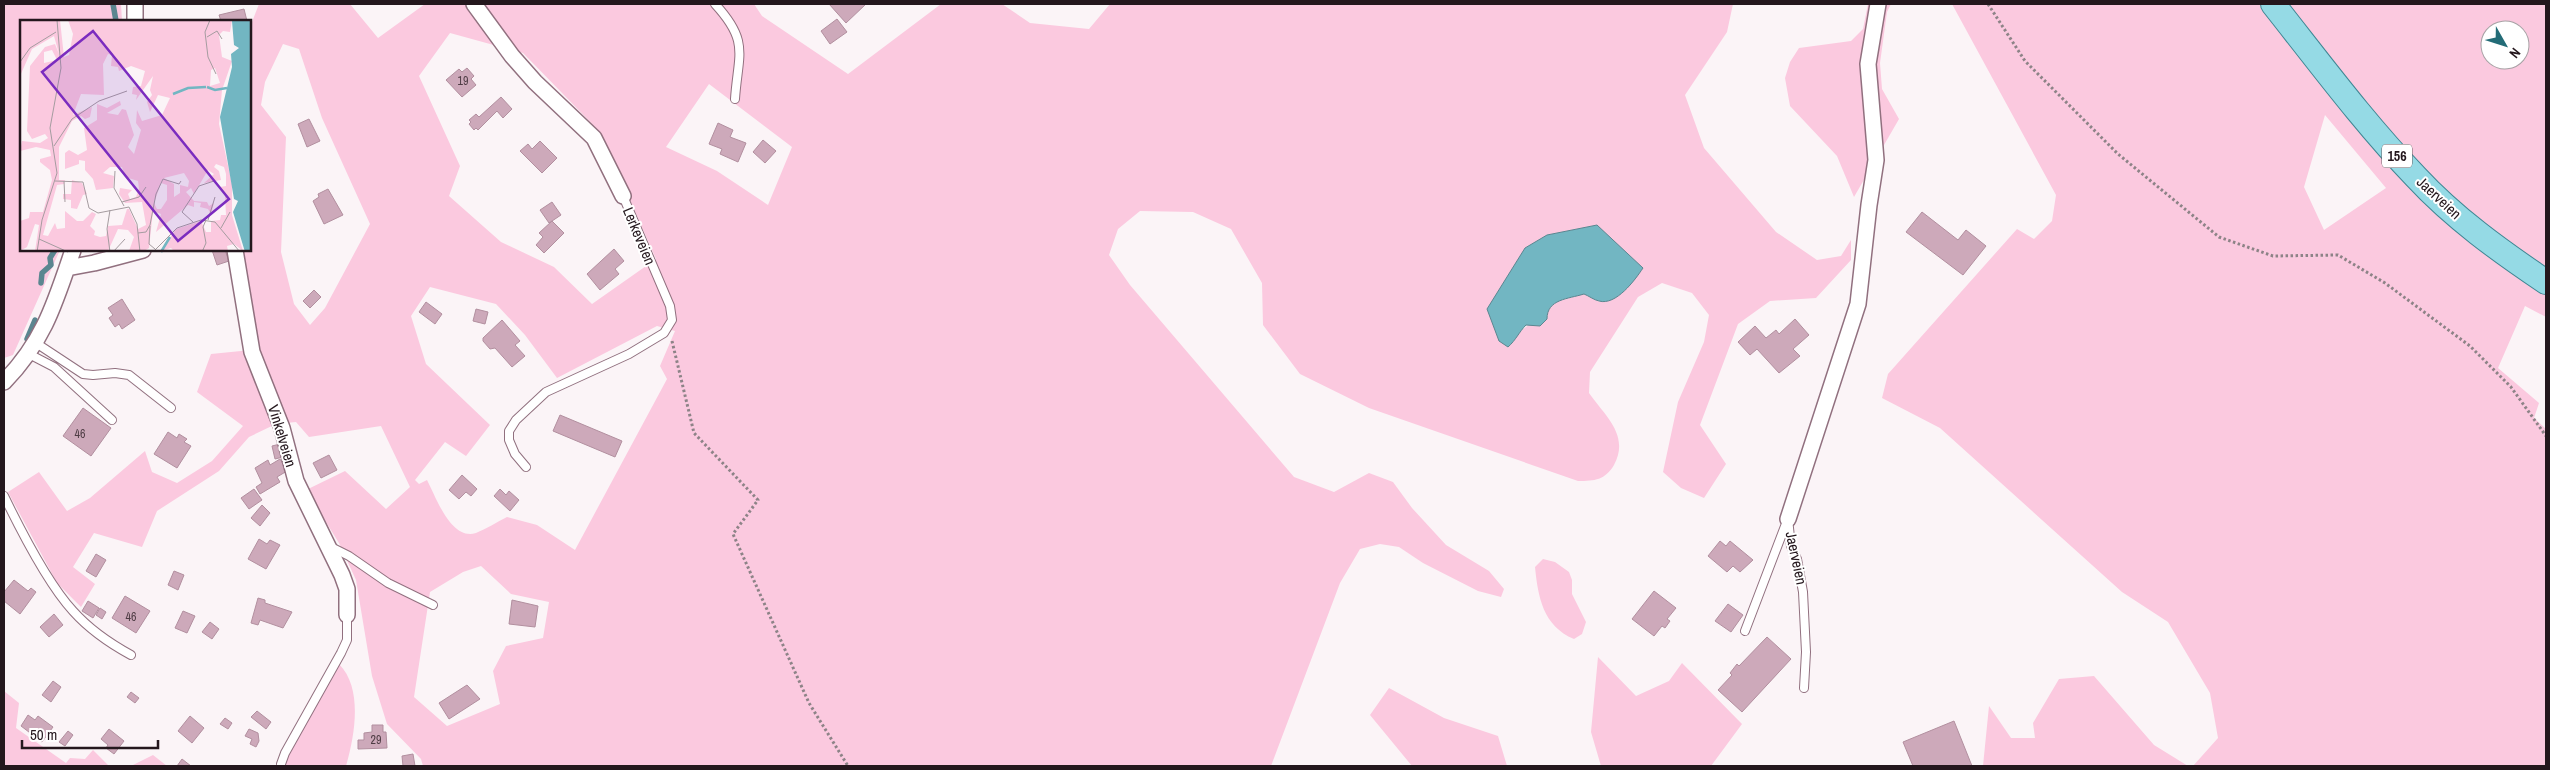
<svg xmlns="http://www.w3.org/2000/svg" width="2550" height="770" font-family="'Archivo Narrow',sans-serif">
	<style>
		.green { fill: #fbc9df; fill-rule: evenodd }
		.water { fill: #72b6c2; stroke: #5b8690 }
		.lines { fill: none; stroke-linecap: round; stroke-linejoin: round }
		.stream { stroke: #5b8690; stroke-width: 5.5 }
		.building { fill: #cda9ba; stroke: #b28f9f }
		.lane-casing { stroke: #91707f; stroke-width: 10 }
		.street-casing { stroke: #91707f; stroke-width: 18 }
		.primary-casing { stroke: #3f8693; stroke-width: 26 }
		.path { stroke: #8d8387; stroke-width: 3; stroke-dasharray: 2.5 2.5; stroke-linecap: butt }
		.lane { stroke: #fff; stroke-width: 8 }
		.street { stroke: #fff; stroke-width: 15 }
		.primary { stroke: #95dae5; stroke-width: 24 }
		.labels { text-anchor: middle; stroke-width: 4; stroke-linejoin: round; paint-order: stroke }
		.number-label { font-size: 12px; fill: #4e3c44 }
		.shield { fill: #fff; stroke: #665d61; stroke-width: 1 }
		.shield-label { font-size: 14px; font-weight: bold; fill: #24171d }
		.street-label { font-size: 15px; fill: #24171d; stroke: #fff }
		.inset-river { fill: none; stroke: #72b6c2; stroke-width: 2.5 }
		.inset-road { fill: none; stroke: #a59ca0; stroke-width: 1 }
		.view { fill: #7b2cbf; fill-opacity: 0.15; stroke: #7b2cbf; stroke-width: 2.5 }
		.inset-edge { fill: none; stroke: #24171d; stroke-width: 2.5 }
	</style>
	<rect width="100%" height="100%" fill="#fbf4f7"/>
	<path class="green" d="M 4,4 L 121,4 L 122,21 L 21,21 L 21,250 L 60,250 L 13,355 L 4,358 Z
		M 259,4 L 350,4 L 378,38 L 425,4 L 754,4 L 762,16 L 848,74 L 941,4 L 1002,4 L 1030,23 L 1089,29 L 1110,4 L 1733,4 L 1727,32 L 1685,95 L 1704,148 L 1776,232 L 1817,260 L 1841,256 L 1851,240 L 1851,260 L 1816,298 L 1770,301 L 1738,324 L 1700,425 L 1726,464 L 1704,498 L 1681,488 L 1663,472 L 1678,402 L 1704,342 L 1709,315 L 1692,293 L 1662,283 L 1638,297 L 1590,372 L 1589,393 C 1605,416 1630,435 1614,465 C 1605,480 1595,481 1578,481 L 1369,408 L 1300,374 L 1263,325 L 1262,283 L 1231,229 L 1193,212 L 1140,211 L 1118,229 L 1109,255 L 1130,285 L 1294,477 L 1334,492 L 1369,473 L 1393,482 L 1412,508 L 1446,545 L 1489,571 L 1504,589 L 1501,597 L 1478,591 L 1423,563 L 1399,547 L 1380,544 L 1360,549 L 1340,583 L 1271,766 L 423,766 L 421,759 L 387,724 L 372,676 L 356,580 L 339,543 L 306,490 L 345,471 L 386,509 L 410,487 L 381,426 L 309,437 L 296,422 L 276,424 L 249,437 L 219,471 L 157,511 L 142,547 L 94,533 L 73,567 L 95,584 L 81,607 L 57,583 L 8,492 L 39,472 L 67,511 L 90,498 L 145,451 L 152,472 L 177,483 L 212,461 L 243,426 L 197,392 L 211,354 L 260,349 L 243,259 L 244,250 L 250,250 L 250,27 ZM 450,33 L 523,53 L 600,132 L 656,259 L 592,304 L 554,267 L 501,242 L 449,196 L 460,166 L 419,76 ZM 283,44 L 299,49 L 322,118 L 370,224 L 325,308 L 310,325 L 294,304 L 281,252 L 286,137 L 261,105 L 265,82 ZM 709,84 L 792,147 L 768,205 L 717,171 L 666,147 ZM 1597,225 L 1600,302 L 1584,294 L 1554,302 L 1547,311 L 1518,333 L 1525,248 L 1547,235 ZM 430,287 L 496,304 L 525,335 L 557,378 L 657,326 L 675,331 L 660,366 L 667,379 L 575,550 L 537,525 L 507,517 C 497,522 486,529 476,533 C 451,541 436,497 427,480 L 419,484 L 415,480 L 445,442 L 466,456 L 490,425 L 426,364 L 411,316 ZM 481,566 L 511,594 L 549,602 L 543,638 L 506,646 L 493,671 L 500,704 L 447,726 L 414,697 L 430,592 L 463,572 Z
		M 1868,4 L 1891,4 L 1887,12 L 1880,63 L 1882,89 L 1899,119 L 1854,197 L 1837,156 L 1790,106 L 1785,78 L 1790,62 L 1799,48 L 1851,41 L 1863,29 Z
		M 1952,4 L 2546,4 L 2546,317 L 2525,306 L 2498,368 L 2539,403 L 2534,418 L 2546,429 L 2546,766 L 2193,766 L 2218,738 L 2210,693 L 2168,622 L 2122,592 L 1940,428 L 1882,398 L 1888,374 L 2017,229 L 2034,239 L 2052,221 L 2056,195 ZM 2490,30 L 2520,30 L 2520,60 L 2490,60 ZM 2325,115 L 2386,188 L 2324,230 L 2304,187 Z
		M 1543,559 L 1555,562 L 1569,572 L 1572,580 L 1572,594 L 1586,622 L 1582,634 L 1574,639 C 1543,626 1538,597 1535,567 Z
		M 1598,657 L 1636,696 L 1669,681 L 1682,663 L 1742,724 L 1711,766 L 1601,766 L 1591,732 Z
		M 339,664 C 363,688 355,735 346,766 L 280,766 Z
		M 2094,676 L 2154,745 L 2188,766 L 1983,766 L 1989,706 L 2011,738 L 2035,738 L 2033,723 L 2059,679 Z
		M 1389,688 L 1444,718 L 1498,736 L 1507,766 L 1412,766 L 1370,715 Z
		M 4,691 L 19,703 L 16,728 L 66,763 L 70,758 L 85,759 L 93,750 L 108,765 L 123,766 L 4,766 Z
		M 153,755 L 167,766 L 131,766 Z"/>
	<path class="water" d="M 1597,225 L 1643,268 C 1635,280 1616,306 1599,301 C 1594,300 1589,296 1584,294 C 1568,299 1547,299 1547,319 L 1540,326 L 1526,325 C 1519,332 1516,340 1508,347 L 1499,341 L 1487,309 L 1525,248 L 1547,235 Z"/>
	<g class="lines">
		<path class="stream" d="M 113,4 L 116,21
			M 41,283 L 42,273 L 51,265 L 50,258 L 55,250
			M 27,339 L 35,320"/>
	</g>
	<path class="building" d="M 829,4 L 866,4 L 846,23 Z
		M 244,9 L 247,21 L 221,21 L 219,15 Z
		M 837,19 L 847,32 L 830,44 L 821,31 Z
		M 467,68 L 474,76 L 471,79 L 476,85 L 462,97 L 446,80 L 459,69 L 462,72 Z
		M 501,97 L 512,109 L 503,118 L 497,111 L 478,130 L 476,128 L 474,130 L 469,124 L 471,122 L 469,120 L 476,114 L 479,117 Z
		M 309,119 L 320,141 L 307,147 L 298,124 Z
		M 718,123 L 733,130 L 730,137 L 746,143 L 738,162 L 720,154 L 722,149 L 709,144 Z
		M 763,140 L 776,151 L 765,163 L 753,152 Z
		M 540,141 L 557,158 L 542,173 L 520,151 L 528,144 L 532,149 Z
		M 328,189 L 343,215 L 324,224 L 313,201 L 319,197 L 318,194 Z
		M 552,202 L 561,215 L 549,223 L 540,210 Z
		M 1922,212 L 1958,240 L 1966,230 L 1986,246 L 1963,275 L 1906,232 Z
		M 552,221 L 564,233 L 544,253 L 536,245 L 543,237 L 539,233 Z
		M 614,249 L 624,261 L 615,269 L 619,274 L 600,290 L 587,274 Z
		M 212,250 L 225,250 L 229,261 L 217,265 Z
		M 314,290 L 321,297 L 310,308 L 303,301 Z
		M 122,299 L 135,320 L 122,329 L 119,324 L 115,327 L 109,318 L 113,315 L 108,308 Z
		M 426,302 L 442,314 L 435,324 L 419,312 Z
		M 476,309 L 488,312 L 485,324 L 473,321 Z
		M 1795,319 L 1809,335 L 1793,349 L 1800,356 L 1779,373 L 1757,349 L 1750,355 L 1738,342 L 1755,326 L 1766,338 L 1776,330 L 1779,334 Z
		M 502,320 L 520,341 L 515,345 L 525,356 L 512,367 L 495,348 L 490,349 L 483,341 L 483,338 Z
		M 83,408 L 111,428 L 91,456 L 63,436 Z
		M 560,415 L 622,441 L 615,457 L 553,431 Z
		M 168,432 L 177,438 L 179,434 L 187,439 L 184,442 L 191,446 L 177,468 L 154,454 Z
		M 280,444 L 283,457 L 275,459 L 272,446 Z
		M 329,455 L 337,470 L 321,478 L 313,463 Z
		M 280,459 L 287,471 L 277,477 L 280,482 L 260,494 L 256,487 L 262,483 L 255,468 L 268,460 L 270,465 Z
		M 462,475 L 477,489 L 471,496 L 466,492 L 459,499 L 449,490 Z
		M 254,489 L 262,500 L 249,509 L 241,498 Z
		M 500,489 L 506,495 L 509,491 L 519,500 L 510,511 L 494,496 Z
		M 262,505 L 270,513 L 260,526 L 251,518 Z
		M 259,539 L 267,544 L 270,540 L 280,545 L 266,569 L 248,559 Z
		M 1720,541 L 1726,546 L 1730,541 L 1753,560 L 1740,572 L 1733,566 L 1727,572 L 1708,556 Z
		M 96,554 L 106,560 L 96,577 L 86,571 Z
		M 174,571 L 184,575 L 178,590 L 168,585 Z
		M 14,580 L 28,591 L 31,588 L 36,592 L 20,614 L 4,601 L 4,592 Z
		M 1654,591 L 1676,608 L 1667,619 L 1670,621 L 1665,628 L 1662,626 L 1654,636 L 1632,619 Z
		M 125,596 L 150,611 L 136,633 L 112,618 Z
		M 258,598 L 265,600 L 265,603 L 292,612 L 283,628 L 260,620 L 258,625 L 251,623 Z
		M 512,600 L 538,606 L 535,627 L 509,624 Z
		M 88,601 L 99,608 L 93,618 L 82,611 Z
		M 1728,604 L 1743,615 L 1731,632 L 1715,621 Z
		M 100,608 L 106,612 L 102,619 L 96,615 Z
		M 183,611 L 195,616 L 187,633 L 175,628 Z
		M 54,614 L 63,625 L 49,637 L 40,627 Z
		M 210,622 L 219,629 L 212,639 L 202,632 Z
		M 1767,637 L 1791,659 L 1742,712 L 1718,690 L 1732,675 L 1730,673 L 1737,664 L 1739,666 Z
		M 53,681 L 61,687 L 51,702 L 42,695 Z
		M 467,685 L 480,699 L 449,719 L 439,703 Z
		M 131,692 L 139,698 L 135,703 L 127,697 Z
		M 257,711 L 271,722 L 266,729 L 251,717 Z
		M 28,715 L 35,720 L 38,716 L 53,727 L 42,742 L 21,726 Z
		M 190,716 L 204,728 L 192,743 L 178,731 Z
		M 225,718 L 232,723 L 228,729 L 220,724 Z
		M 1954,721 L 1972,766 L 1913,766 L 1903,742 Z
		M 372,725 L 383,725 L 383,732 L 386,732 L 387,748 L 358,749 L 358,740 L 364,740 L 364,733 L 372,732 Z
		M 109,729 L 124,741 L 114,754 L 106,748 L 108,745 L 101,739 Z
		M 249,729 L 258,733 L 259,741 L 256,747 L 250,744 L 252,739 L 245,736 Z
		M 68,731 L 73,735 L 65,746 L 59,742 Z
		M 413,754 L 415,766 L 403,766 L 402,756 Z
		M 182,759 L 191,766 L 177,766 Z"/>
	<g class="lines">
		<defs>
			<path id="lane" d="M 715,4 C 750,42 738,54 735,99
				M 36,343 L 83,374 L 93,375 L 115,373 L 129,375 L 171,408
				M 29,354 L 54,367 L 112,420
				M 526,467 L 515,454 L 509,440 L 509,431 L 516,420 L 546,392 L 629,354 L 664,333 L 672,320 L 670,306 L 623,196
				M 4,496 C 20,529 49,585 73,611 C 90,630 109,643 131,655
				M 1788,519 L 1791,546 L 1797,559 L 1803,592 L 1806,652 L 1804,688
				M 331,547 L 349,556 L 388,583 L 433,605
				M 1745,631 L 1787,521
				M 281,764 L 285,753 L 341,653 L 347,640 L 347,615"/>
			<path id="street" d="M 135,4 L 135,21
				M 474,4 L 512,56 L 535,82 L 594,138 L 623,196
				M 235,250 L 252,352 L 282,428 L 296,481 L 342,575 L 347,589 L 347,615
				M 67,268 L 94,263 L 143,250
				M 4,382 C 44,341 55,303 73,250
				M 1788,519 L 1858,304 L 1869,205 L 1876,160 L 1868,64 L 1878,4"/>
			<path id="primary" d="M 2273,4 C 2319,62 2364,123 2416,177 C 2454,218 2500,251 2546,282"/>
		</defs>
		<use href="#lane" class="lane-casing"/>
		<use href="#street" class="street-casing"/>
		<use href="#primary" class="primary-casing"/>
		<path class="path" d="M 1988,4 L 2025,61 L 2118,154 L 2219,237 L 2273,256 L 2338,255 L 2385,283 L 2470,346 L 2511,387 L 2546,436
			M 672,341 L 694,433 L 758,500 L 733,534 L 809,703 L 848,766"/>
		<use href="#lane" class="lane"/>
		<use href="#street" class="street"/>
		<use href="#primary" class="primary"/>
	</g>
	<g class="labels">
		<g class="number-label">
			<text x="463" y="85">19</text>
			<text x="80" y="438">46</text>
			<text x="131" y="621">46</text>
			<text x="376" y="744">29</text>
		</g>
		<rect class="shield" x="2382" y="144.5" width="30" height="23" rx="4"/>
		<g class="shield-label">
			<text x="2397" y="161">156</text>
		</g>
		<g class="street-label">
			<text transform="translate(2439 198) rotate(43)" y="5">Jaerveien</text>
			<text transform="translate(639 236) rotate(67)" y="5">Lerkeveien</text>
			<text transform="translate(282 436) rotate(73)" y="5">Vinkelveien</text>
			<text transform="translate(1796 558) rotate(78)" y="5">Jaerveien</text>
		</g>
	</g>
	<g transform="translate(20 20)">
		<rect width="231" height="231" fill="#fbf4f7"/>
		<path d="M 0,0 L 40,0 L 44,37 L 49,35 L 53,14 L 48,0 L 212,0 L 210,12 L 203,11 L 199,15 L 202,37 L 212,41 L 202,70 L 199,104 L 212,164 L 212,195 L 223,231 L 214,224 L 207,226 L 208,231 L 154,231 L 151,228 L 141,231 L 156,209 L 181,201 L 186,212 L 191,212 L 191,201 L 200,200 L 201,195 L 206,195 L 205,176 L 200,167 L 206,166 L 206,154 L 204,147 L 196,144 L 194,147 L 199,151 L 201,160 L 184,163 L 194,154 L 188,150 L 174,174 L 171,168 L 166,172 L 174,181 L 187,182 L 189,186 L 194,183 L 191,194 L 188,189 L 180,187 L 181,183 L 174,182 L 174,187 L 168,185 L 136,212 L 141,194 L 133,191 L 129,228 L 124,231 L 109,231 L 114,217 L 108,210 L 98,209 L 88,231 L 15,231 L 19,205 L 15,204 L 7,227 L 0,231 L 0,201 L 9,198 L 10,192 L 23,192 L 32,160 L 30,150 L 20,142 L 20,139 L 31,136 L 30,130 L 16,127 L 0,131 L 2,121 L 20,123 L 28,118 L 25,114 L 12,119 L 7,111 L 10,46 L 25,27 L 35,24 L 39,34 L 34,16 L 12,29 L 0,56 ZM 32,30 L 37,40 L 24,43 L 24,32 ZM 88,34 L 92,35 L 91,46 L 98,47 L 99,51 L 111,46 L 125,51 L 121,66 L 113,67 L 112,74 L 117,75 L 116,80 L 133,56 L 130,70 L 132,75 L 127,82 L 130,92 L 138,75 L 150,78 L 142,95 L 122,101 L 117,90 L 116,103 L 121,110 L 114,134 L 108,127 L 114,115 L 106,90 L 102,89 L 98,95 L 87,93 L 101,85 L 100,81 L 87,88 L 77,84 L 77,100 L 64,108 L 67,130 L 58,135 L 49,130 L 45,133 L 45,149 L 59,144 L 59,140 L 65,141 L 65,150 L 73,159 L 76,170 L 93,168 L 94,156 L 83,153 L 90,147 L 102,147 L 105,157 L 118,161 L 119,169 L 116,177 L 110,179 L 108,174 L 112,170 L 100,168 L 99,174 L 105,183 L 122,182 L 126,205 L 118,209 L 109,189 L 107,189 L 102,205 L 88,206 L 86,216 L 80,217 L 74,215 L 75,211 L 70,206 L 76,194 L 72,192 L 63,201 L 57,201 L 45,191 L 45,208 L 37,209 L 35,203 L 28,216 L 23,215 L 37,165 L 44,164 L 45,160 L 39,160 L 39,127 L 52,101 L 61,96 L 65,99 L 70,97 L 72,87 L 53,95 L 61,74 L 84,75 L 83,44 ZM 195,48 L 200,63 L 190,66 L 191,50 ZM 164,153 L 169,161 L 168,167 L 160,165 L 160,173 L 154,177 L 154,164 L 144,158 ZM 141,163 L 147,165 L 147,180 L 141,189 L 137,189 L 134,183 ZM 52,160 L 62,163 L 67,174 L 63,175 L 57,189 L 51,188 L 51,180 L 43,179 L 43,174 L 51,174 Z" fill="#fbc9df" fill-rule="evenodd"/>
		<path d="M 231,0 L 232,231 L 225,232 L 213,192 L 218,181 L 214,179 L 200,97 L 212,47 L 211,34 L 219,28 L 214,25 L 212,1 Z" fill="#72b6c2"/>
		<path class="inset-river" d="M 187,67 L 195,70 L 207,68M 153,74 L 168,68 L 186,67M 141,232 L 150,217"/>
		<path class="inset-road" d="M 190,0 L 185,12 L 188,37 L 196,54M 187,17 L 197,11 L 202,19M 0,42 L 10,28 L 36,12M 34,126 L 52,99 L 79,81 L 107,71M 95,151 L 94,168 L 104,186M 35,161 L 63,162 L 69,188 L 78,193 L 109,187 L 117,204 L 120,232M 44,161 L 45,182M 102,182 L 119,177 L 126,167M 188,200 L 195,177M 173,202 L 162,192 L 179,166 L 194,161M 130,206 L 129,224 L 135,229M 201,208 L 210,192M 118,213 L 126,212 L 130,205 L 136,174 L 143,159 L 159,164 L 161,161M 19,219 L 48,232M 17,232 L 22,200 L 37,153 L 30,108 L 41,48 L 37,0M 90,232 L 87,209 L 90,190M 93,232 L 105,219M 133,232 L 157,208 L 181,200 L 195,202 L 220,232M 182,232 L 186,223 L 183,207 L 186,200"/>
		<path class="view" d="M 73,11 L 209,179 L 158,221 L 22,52 Z"/>
		<rect width="231" height="231" class="inset-edge"/>
	</g>
	<rect width="2550" height="770" fill="none" stroke="#24171d" stroke-width="10"/>
	<g transform="translate(2505 45) rotate(129)"><circle r="24" fill="#ffffff" stroke="#a7a2a5"/>
	<path d="M0-4L9 19L0 12L-9 19Z" fill="#236c77"/>
	<text y="-8" font-size="14" font-weight="bold" text-anchor="middle" fill="#24171d">N</text>
	</g>
	<path d="M22 740v8h136v-8" fill="none" stroke="#24171d" stroke-width="2.5"/>
	<text x="30" y="740" font-size="15" fill="#24171d" stroke="#ffffff" stroke-width="4" paint-order="stroke">50 m</text>
</svg>
